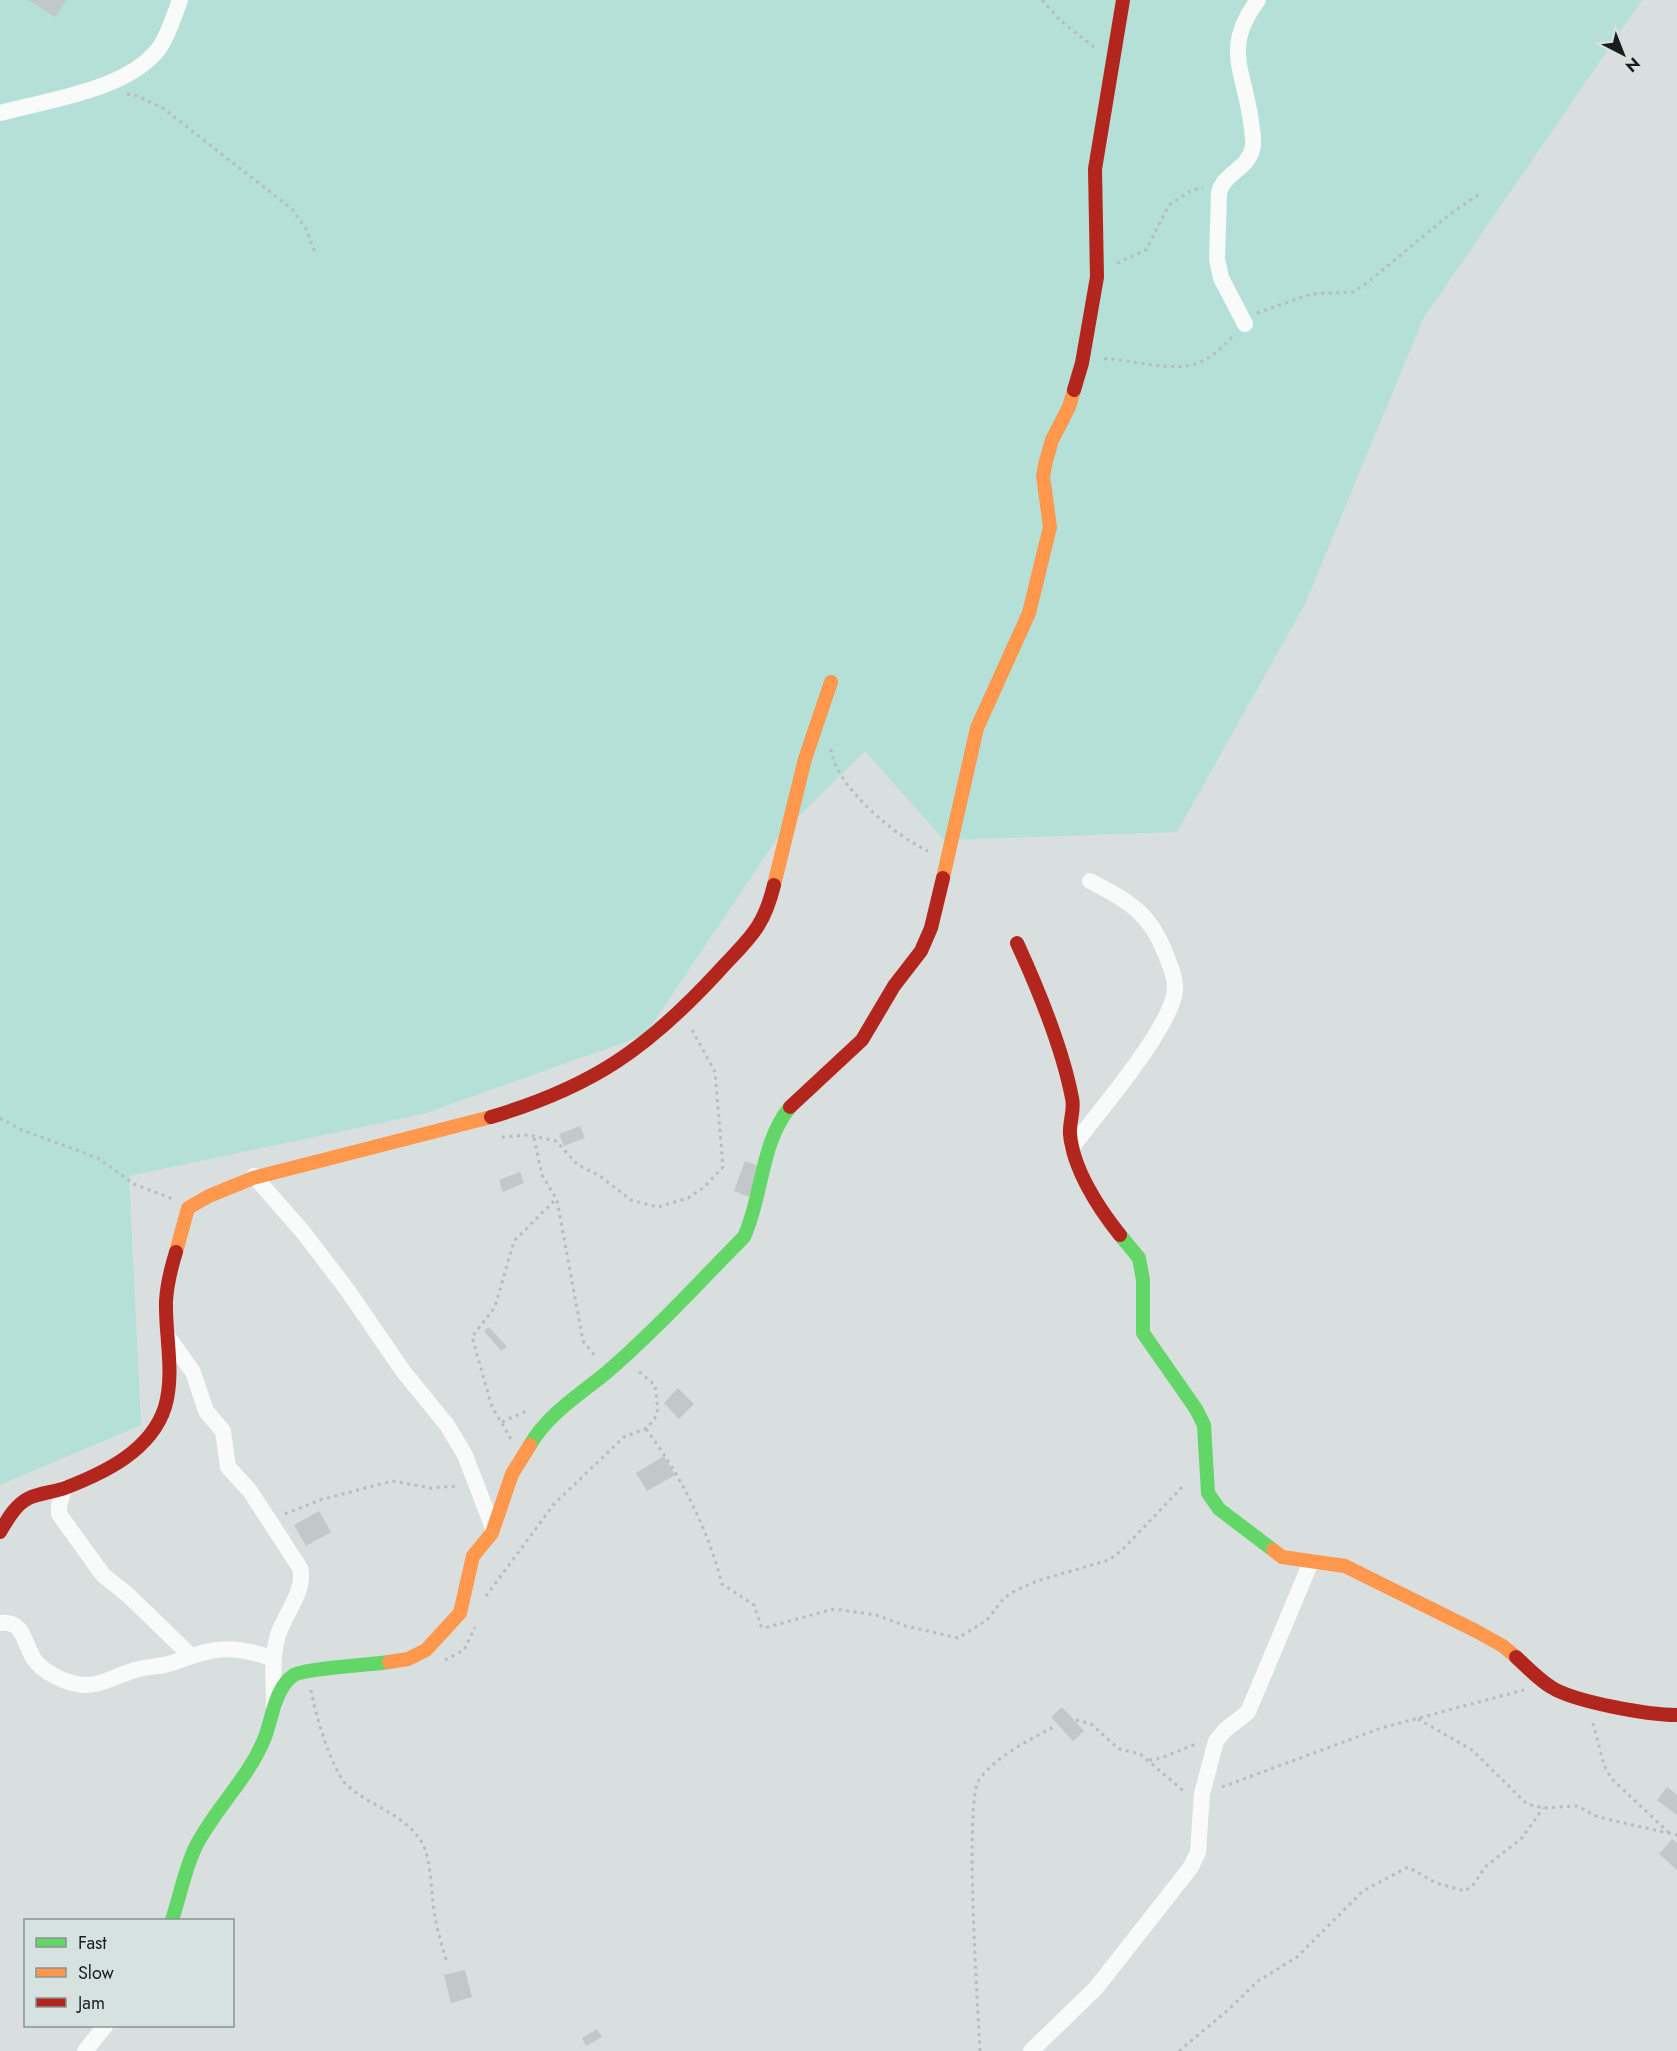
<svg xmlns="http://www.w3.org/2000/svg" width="1677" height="2051" font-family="Jost,sans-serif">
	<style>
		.green { fill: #b4e0d7 }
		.building { fill: #c2c8c7 }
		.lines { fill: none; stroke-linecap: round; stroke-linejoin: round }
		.path { stroke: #babcbc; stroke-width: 3; stroke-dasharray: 3 4.5; stroke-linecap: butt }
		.street { stroke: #f9fafa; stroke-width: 16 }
		.fast { stroke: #63d668; stroke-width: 14 }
		.slow { stroke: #ff974d; stroke-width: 14 }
		.jam { stroke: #b3261e; stroke-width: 14 }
	</style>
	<rect width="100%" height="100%" fill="#d8dfde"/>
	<path class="green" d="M 0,0 L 1642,0 L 1423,319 L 1305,604 L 1177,832 L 944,840 L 865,751 L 777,838 L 645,1035 L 423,1114 L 129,1176 L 141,1425 L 0,1485 Z"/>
	<path class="building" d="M 28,0 L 66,0 L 55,17 Z
		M 580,1126 L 585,1138 L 564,1146 L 559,1134 Z
		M 745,1161 L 761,1167 L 749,1197 L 734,1191 Z
		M 520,1172 L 524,1183 L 503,1192 L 499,1180 Z
		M 489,1327 L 507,1347 L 501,1351 L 484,1331 Z
		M 678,1388 L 694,1404 L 679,1419 L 664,1403 Z
		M 664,1456 L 675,1475 L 647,1491 L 636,1473 Z
		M 319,1511 L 331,1532 L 306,1546 L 294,1525 Z
		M 1062,1707 L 1084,1731 L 1073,1741 L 1051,1717 Z
		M 1667,1787 L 1677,1795 L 1677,1815 L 1657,1800 Z
		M 1672,1839 L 1677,1843 L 1677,1870 L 1659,1854 Z
		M 465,1970 L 472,1997 L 451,2003 L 444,1975 Z
		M 597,2029 L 602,2037 L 586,2046 L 582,2038 Z"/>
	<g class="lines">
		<path class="path" d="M 1042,0 L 1061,21 L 1094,47
			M 127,94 L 138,96 L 164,109 L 292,209 L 306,229 L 316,255
			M 1117,263 L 1146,250 L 1169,205 L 1192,190 L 1203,188
			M 1257,313 L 1311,294 L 1353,292 L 1367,283 L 1450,214 L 1481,193
			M 1104,359 C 1113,358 1123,361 1132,362 C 1181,368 1197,375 1233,336
			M 831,749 C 834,785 896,837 928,851
			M 0,1118 L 22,1130 L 98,1158 L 134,1184 L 173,1199
			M 502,1137 L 528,1135 L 556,1141 L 578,1165 L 600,1176 L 631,1200 L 658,1207 L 688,1198 L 703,1188 L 723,1167 L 715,1072 L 691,1028
			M 534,1138 L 542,1175 L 557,1200 L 583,1341 L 595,1356
			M 502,1422 L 529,1410
			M 646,1429 C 680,1474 708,1529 722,1584 L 754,1605 L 761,1626 L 764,1628 L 834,1609 L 876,1615 L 906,1626 L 958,1638 L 987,1620 L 1004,1598 L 1013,1592 L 1037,1581 L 1109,1560 L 1123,1549 L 1185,1484
			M 511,1439 L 492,1407 L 472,1337 L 495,1307 L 514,1241 L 556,1199
			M 285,1514 L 320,1500 L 392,1481 L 431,1488 L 458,1486
			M 486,1596 L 554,1504 L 624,1437 L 647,1428 L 655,1418 L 658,1409 L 655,1385 L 638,1371
			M 445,1660 L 464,1650 L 475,1627
			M 311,1690 C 315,1713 332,1773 349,1787 C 372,1807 404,1814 421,1841 C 432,1858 431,1897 435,1917 C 438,1932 442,1947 447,1962
			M 1418,1719 L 1472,1750 L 1527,1804 L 1543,1808 L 1577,1806 L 1598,1817 L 1677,1835
			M 1076,1720 L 1091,1724 L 1119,1749 L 1140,1754 L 1186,1793
			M 1593,1723 L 1604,1765 L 1611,1778 L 1668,1832
			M 1149,1760 L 1161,1758 L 1196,1744
			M 1222,1787 L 1381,1728 L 1524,1690
			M 980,2051 C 978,2011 964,1801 979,1780 C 996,1756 1028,1741 1053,1727
			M 1179,2051 L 1228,2010 L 1258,1981 L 1297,1957 L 1363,1891 L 1408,1867 L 1436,1883 L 1465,1891 L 1474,1884 L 1485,1867 L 1522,1838 L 1543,1808"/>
		<path class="street" d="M 0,113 C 48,100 129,90 160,47 C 169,33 174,16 180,0
			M 1245,324 L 1221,278 L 1217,259 L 1219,193 C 1223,174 1247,169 1252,150 C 1255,141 1252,131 1251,122 C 1244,69 1222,48 1258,0
			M 1072,1147 C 1097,1114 1172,1027 1175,990 C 1176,978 1170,966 1166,955 C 1150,912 1128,901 1090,881
			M 254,1176 L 303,1232 L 346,1288 L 403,1371 L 447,1425 L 465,1455 L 493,1528
			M 168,1337 L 193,1372 L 206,1411 L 223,1431 L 228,1467 L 250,1491 L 300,1568 C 306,1591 285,1613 278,1635 C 271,1658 274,1682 274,1706
			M 64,1488 L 59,1506 L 59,1514 L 103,1575 L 128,1595 L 190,1655
			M 0,1623 C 25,1620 23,1643 34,1659 C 43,1672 62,1681 77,1684 C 96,1689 117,1675 135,1670 C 148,1666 162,1667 175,1662 C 214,1647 234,1644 273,1659
			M 85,2051 L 105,2026
			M 1031,2051 L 1096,1988 L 1191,1867 L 1198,1852 L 1202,1794 L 1216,1741 L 1225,1730 L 1248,1712 L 1311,1562"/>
		<path class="fast" d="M 1120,1235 L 1139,1258 L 1143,1280 L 1143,1333 L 1196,1409 L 1204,1425 L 1208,1493 L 1219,1509 L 1273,1550
			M 530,1445 C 548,1414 579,1395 606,1373 C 655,1331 699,1282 744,1237 C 763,1196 760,1144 790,1107
			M 172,1920 C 180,1896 185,1868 196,1846 C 216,1807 249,1778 265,1737 C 272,1719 275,1687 294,1675 C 306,1668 370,1665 389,1662"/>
		<path class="slow" d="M 943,878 L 977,728 L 1029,613 L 1050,527 L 1043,476 L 1046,461 L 1052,440 L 1069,407 L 1074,390
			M 774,885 L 805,759 L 831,682
			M 176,1252 L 188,1208 L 209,1196 L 253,1178 L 491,1117
			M 1273,1550 L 1282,1557 L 1345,1566 L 1476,1631 L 1503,1646 L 1516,1657
			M 389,1662 L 408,1659 L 426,1650 L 460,1613 L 473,1556 L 492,1533 L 512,1474 L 530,1445"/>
		<path class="jam" d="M 1074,390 L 1082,363 L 1097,277 L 1095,169 L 1123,0
			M 1017,943 C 1039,991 1062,1046 1072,1098 C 1075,1110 1069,1122 1070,1134 C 1073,1169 1099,1209 1120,1235
			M 790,1107 L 862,1040 L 894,986 L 921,951 L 931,928 L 943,878
			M 491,1117 C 592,1087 647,1049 718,972 C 748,939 763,930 774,885
			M 0,1532 C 7,1520 16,1504 29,1498 C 40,1493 54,1492 65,1488 C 104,1473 151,1451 165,1407 C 175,1373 165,1336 166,1301 C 167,1285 171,1268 176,1252
			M 1516,1657 C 1527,1667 1538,1679 1551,1687 C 1574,1702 1649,1715 1677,1715"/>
	</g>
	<rect x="24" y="1919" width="210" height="108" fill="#d5e2df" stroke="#8a9491" stroke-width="1.5"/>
	<rect x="36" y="1938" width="30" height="9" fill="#63d668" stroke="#8a9491" stroke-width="1.5"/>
	<text x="78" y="1949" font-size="18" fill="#191e1c">Fast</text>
	<rect x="36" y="1968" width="30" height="9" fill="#ff974d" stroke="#8a9491" stroke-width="1.5"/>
	<text x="78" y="1979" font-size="18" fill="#191e1c">Slow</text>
	<rect x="36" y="1998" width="30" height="9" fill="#b3261e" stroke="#8a9491" stroke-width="1.5"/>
	<text x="78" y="2009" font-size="18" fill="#191e1c">Jam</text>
	<g transform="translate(1623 54) rotate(138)" stroke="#d5e2df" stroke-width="4.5" paint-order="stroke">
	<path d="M0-4.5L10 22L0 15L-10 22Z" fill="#191e1c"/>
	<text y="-9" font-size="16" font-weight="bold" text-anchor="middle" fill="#191e1c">N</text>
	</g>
</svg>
